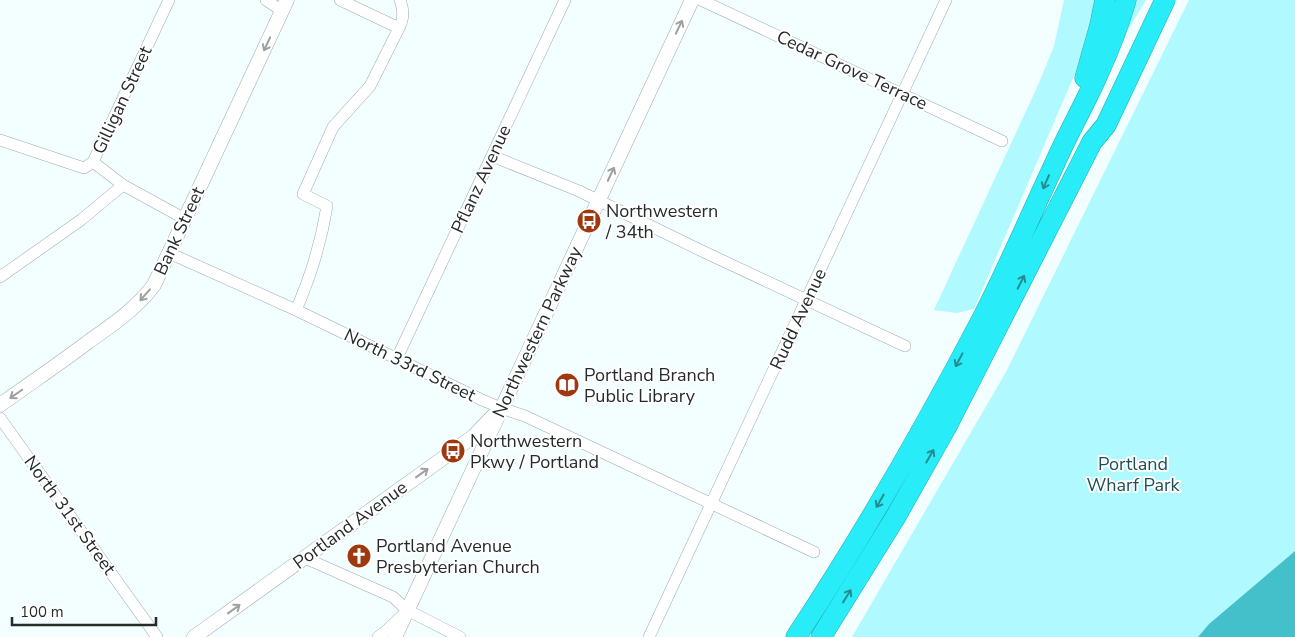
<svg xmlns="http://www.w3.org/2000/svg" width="1295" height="637" font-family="'Nunito Sans',sans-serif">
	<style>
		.green { fill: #aff9ff }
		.water { fill: #43c0c9 }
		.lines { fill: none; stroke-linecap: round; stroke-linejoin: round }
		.minor-casing { stroke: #9dabac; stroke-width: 12 }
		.tertiary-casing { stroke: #9dabac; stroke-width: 15 }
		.motorway-casing { stroke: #27a9b1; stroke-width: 21 }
		.minor { stroke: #fff; stroke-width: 11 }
		.tertiary { stroke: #fff; stroke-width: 14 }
		.motorway { stroke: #28edf9; stroke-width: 20 }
		.oneway { stroke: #9da0a0 }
		.oneway2 { stroke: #268c92 }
		.labels { text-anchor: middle; stroke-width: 4; stroke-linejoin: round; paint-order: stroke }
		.street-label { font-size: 18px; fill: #252b2b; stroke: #fff }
		.poi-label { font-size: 18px; fill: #252b2b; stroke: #fff; text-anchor: start }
		.park-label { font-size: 18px; fill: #1a4f53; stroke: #fff }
	</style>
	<rect width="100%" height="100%" fill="#f2feff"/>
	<path class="green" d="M 1064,0 L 1098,0 L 1076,71 L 974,309 L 957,313 L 934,310 L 1039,83 L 1054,46 Z
		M 1134,0 L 1146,0 L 1128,30 L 1124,27 Z
		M 1189,0 L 1295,0 L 1295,551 L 1209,624 L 1198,637 L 852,637 L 1006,372 Z"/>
	<path class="water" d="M 1295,551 L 1295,637 L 1198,637 L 1209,624 Z"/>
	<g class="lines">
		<defs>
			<path id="minor" d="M 266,0 L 282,11
				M 701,0 L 1002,141
				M 399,28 C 404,19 404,10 400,0
				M 0,140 L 84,168 L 93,162
				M 492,156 L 579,191 L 702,251 L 905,346
				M 93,162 L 169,0
				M 93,162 L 123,185 L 185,219
				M 169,253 L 296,310 L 480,399 L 501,408 L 525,416 L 814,552
				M 0,277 L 81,220 L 123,185
				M 296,310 C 311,276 321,243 327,206 L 303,194 L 333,127 L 370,86 L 399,28 L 340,0
				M 397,358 L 565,0
				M 0,418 L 157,637
				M 305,558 L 393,597 L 407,610 L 460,637
				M 378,637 L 386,631 L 405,613
				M 649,637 L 946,0"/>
			<path id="tertiary" d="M 0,405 C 29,384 59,364 88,342 C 112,325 136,309 154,285 L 287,0
				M 194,637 L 474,436 L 493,416
				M 395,637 L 692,0"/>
			<path id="motorway" d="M 1085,78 L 1100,25 L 1105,0
				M 796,637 C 864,534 926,426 983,317 C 1009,266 1031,214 1055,163 C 1068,133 1085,104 1098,74 C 1109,50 1119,25 1126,0
				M 821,637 L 895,518 L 948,424 L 1092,142 L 1106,125 L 1165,0"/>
		</defs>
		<use href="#minor" class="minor-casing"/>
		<use href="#tertiary" class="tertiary-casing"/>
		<use href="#motorway" class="motorway-casing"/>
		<use href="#minor" class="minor"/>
		<use href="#tertiary" class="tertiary"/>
		<use href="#motorway" class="motorway"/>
	</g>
	<defs><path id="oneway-shaft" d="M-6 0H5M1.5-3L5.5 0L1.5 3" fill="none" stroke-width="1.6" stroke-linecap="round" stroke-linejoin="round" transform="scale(1.25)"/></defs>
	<g class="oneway">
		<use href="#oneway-shaft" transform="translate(679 27) rotate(-65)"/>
		<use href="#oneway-shaft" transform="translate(267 44) rotate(115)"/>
		<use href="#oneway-shaft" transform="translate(611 174) rotate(-65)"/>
		<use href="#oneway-shaft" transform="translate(145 295) rotate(131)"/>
		<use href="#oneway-shaft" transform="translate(16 394) rotate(145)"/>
		<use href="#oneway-shaft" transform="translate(422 473) rotate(-36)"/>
		<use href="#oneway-shaft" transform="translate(234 609) rotate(-36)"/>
	</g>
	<g class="oneway2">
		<use href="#oneway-shaft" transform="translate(1046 182) rotate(114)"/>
		<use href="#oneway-shaft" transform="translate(1021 282) rotate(-63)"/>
		<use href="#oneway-shaft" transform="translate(959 360) rotate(118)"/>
		<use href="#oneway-shaft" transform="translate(930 456) rotate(-60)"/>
		<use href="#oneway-shaft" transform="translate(880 501) rotate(120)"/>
		<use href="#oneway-shaft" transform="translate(847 596) rotate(-58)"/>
	</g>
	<defs>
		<symbol id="bus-disc" viewBox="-11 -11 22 22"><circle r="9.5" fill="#9e380e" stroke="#fff"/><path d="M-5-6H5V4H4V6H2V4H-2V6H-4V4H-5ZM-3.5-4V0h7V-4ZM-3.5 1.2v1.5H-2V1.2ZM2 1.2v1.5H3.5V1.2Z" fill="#fff"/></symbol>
		<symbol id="library-disc" viewBox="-11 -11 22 22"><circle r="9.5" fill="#9e380e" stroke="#fff"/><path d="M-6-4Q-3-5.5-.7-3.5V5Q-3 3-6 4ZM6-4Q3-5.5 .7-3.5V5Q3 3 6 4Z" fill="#fff"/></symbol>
		<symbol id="church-disc" viewBox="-11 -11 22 22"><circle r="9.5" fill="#9e380e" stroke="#fff"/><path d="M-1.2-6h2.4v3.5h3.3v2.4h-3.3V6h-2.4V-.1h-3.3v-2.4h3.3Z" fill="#fff"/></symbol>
	</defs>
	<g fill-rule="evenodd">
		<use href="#bus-disc" x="575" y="207" width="28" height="28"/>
		<use href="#library-disc" x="553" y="371" width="28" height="28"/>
		<use href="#bus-disc" x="439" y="437" width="28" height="28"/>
		<use href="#church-disc" x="345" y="542" width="28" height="28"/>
	</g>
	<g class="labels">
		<g class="street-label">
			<text transform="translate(852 70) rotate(25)" y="6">Cedar Grove Terrace</text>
			<text transform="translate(122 100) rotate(-65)" y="6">Gilligan Street</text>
			<text transform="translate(481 179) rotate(-65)" y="6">Pflanz Avenue</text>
			<text transform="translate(179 231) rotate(-65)" y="6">Bank Street</text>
			<text transform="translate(798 319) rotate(-65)" y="6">Rudd Avenue</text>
			<text transform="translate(537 332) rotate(-65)" y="6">Northwestern Parkway</text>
			<text transform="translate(410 365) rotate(26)" y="6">North 33rd Street</text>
			<text transform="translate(70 515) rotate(54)" y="6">North 31st Street</text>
			<text transform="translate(350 525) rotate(-36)" y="6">Portland Avenue</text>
		</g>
		<g class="poi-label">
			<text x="606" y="217">Northwestern<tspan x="606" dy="21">/ 34th</tspan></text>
			<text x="584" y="381">Portland Branch<tspan x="584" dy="21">Public Library</tspan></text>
			<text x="470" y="447">Northwestern<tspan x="470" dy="21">Pkwy / Portland</tspan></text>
			<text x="376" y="552">Portland Avenue<tspan x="376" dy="21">Presbyterian Church</tspan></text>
		</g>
		<g class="park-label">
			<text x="1133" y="470">Portland<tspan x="1133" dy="21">Wharf Park</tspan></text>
		</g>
	</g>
	<path d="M12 617v8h144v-8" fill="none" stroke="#252b2b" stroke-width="2.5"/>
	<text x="20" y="617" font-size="15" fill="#252b2b" stroke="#ffffff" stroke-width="4" paint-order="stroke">100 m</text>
</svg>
